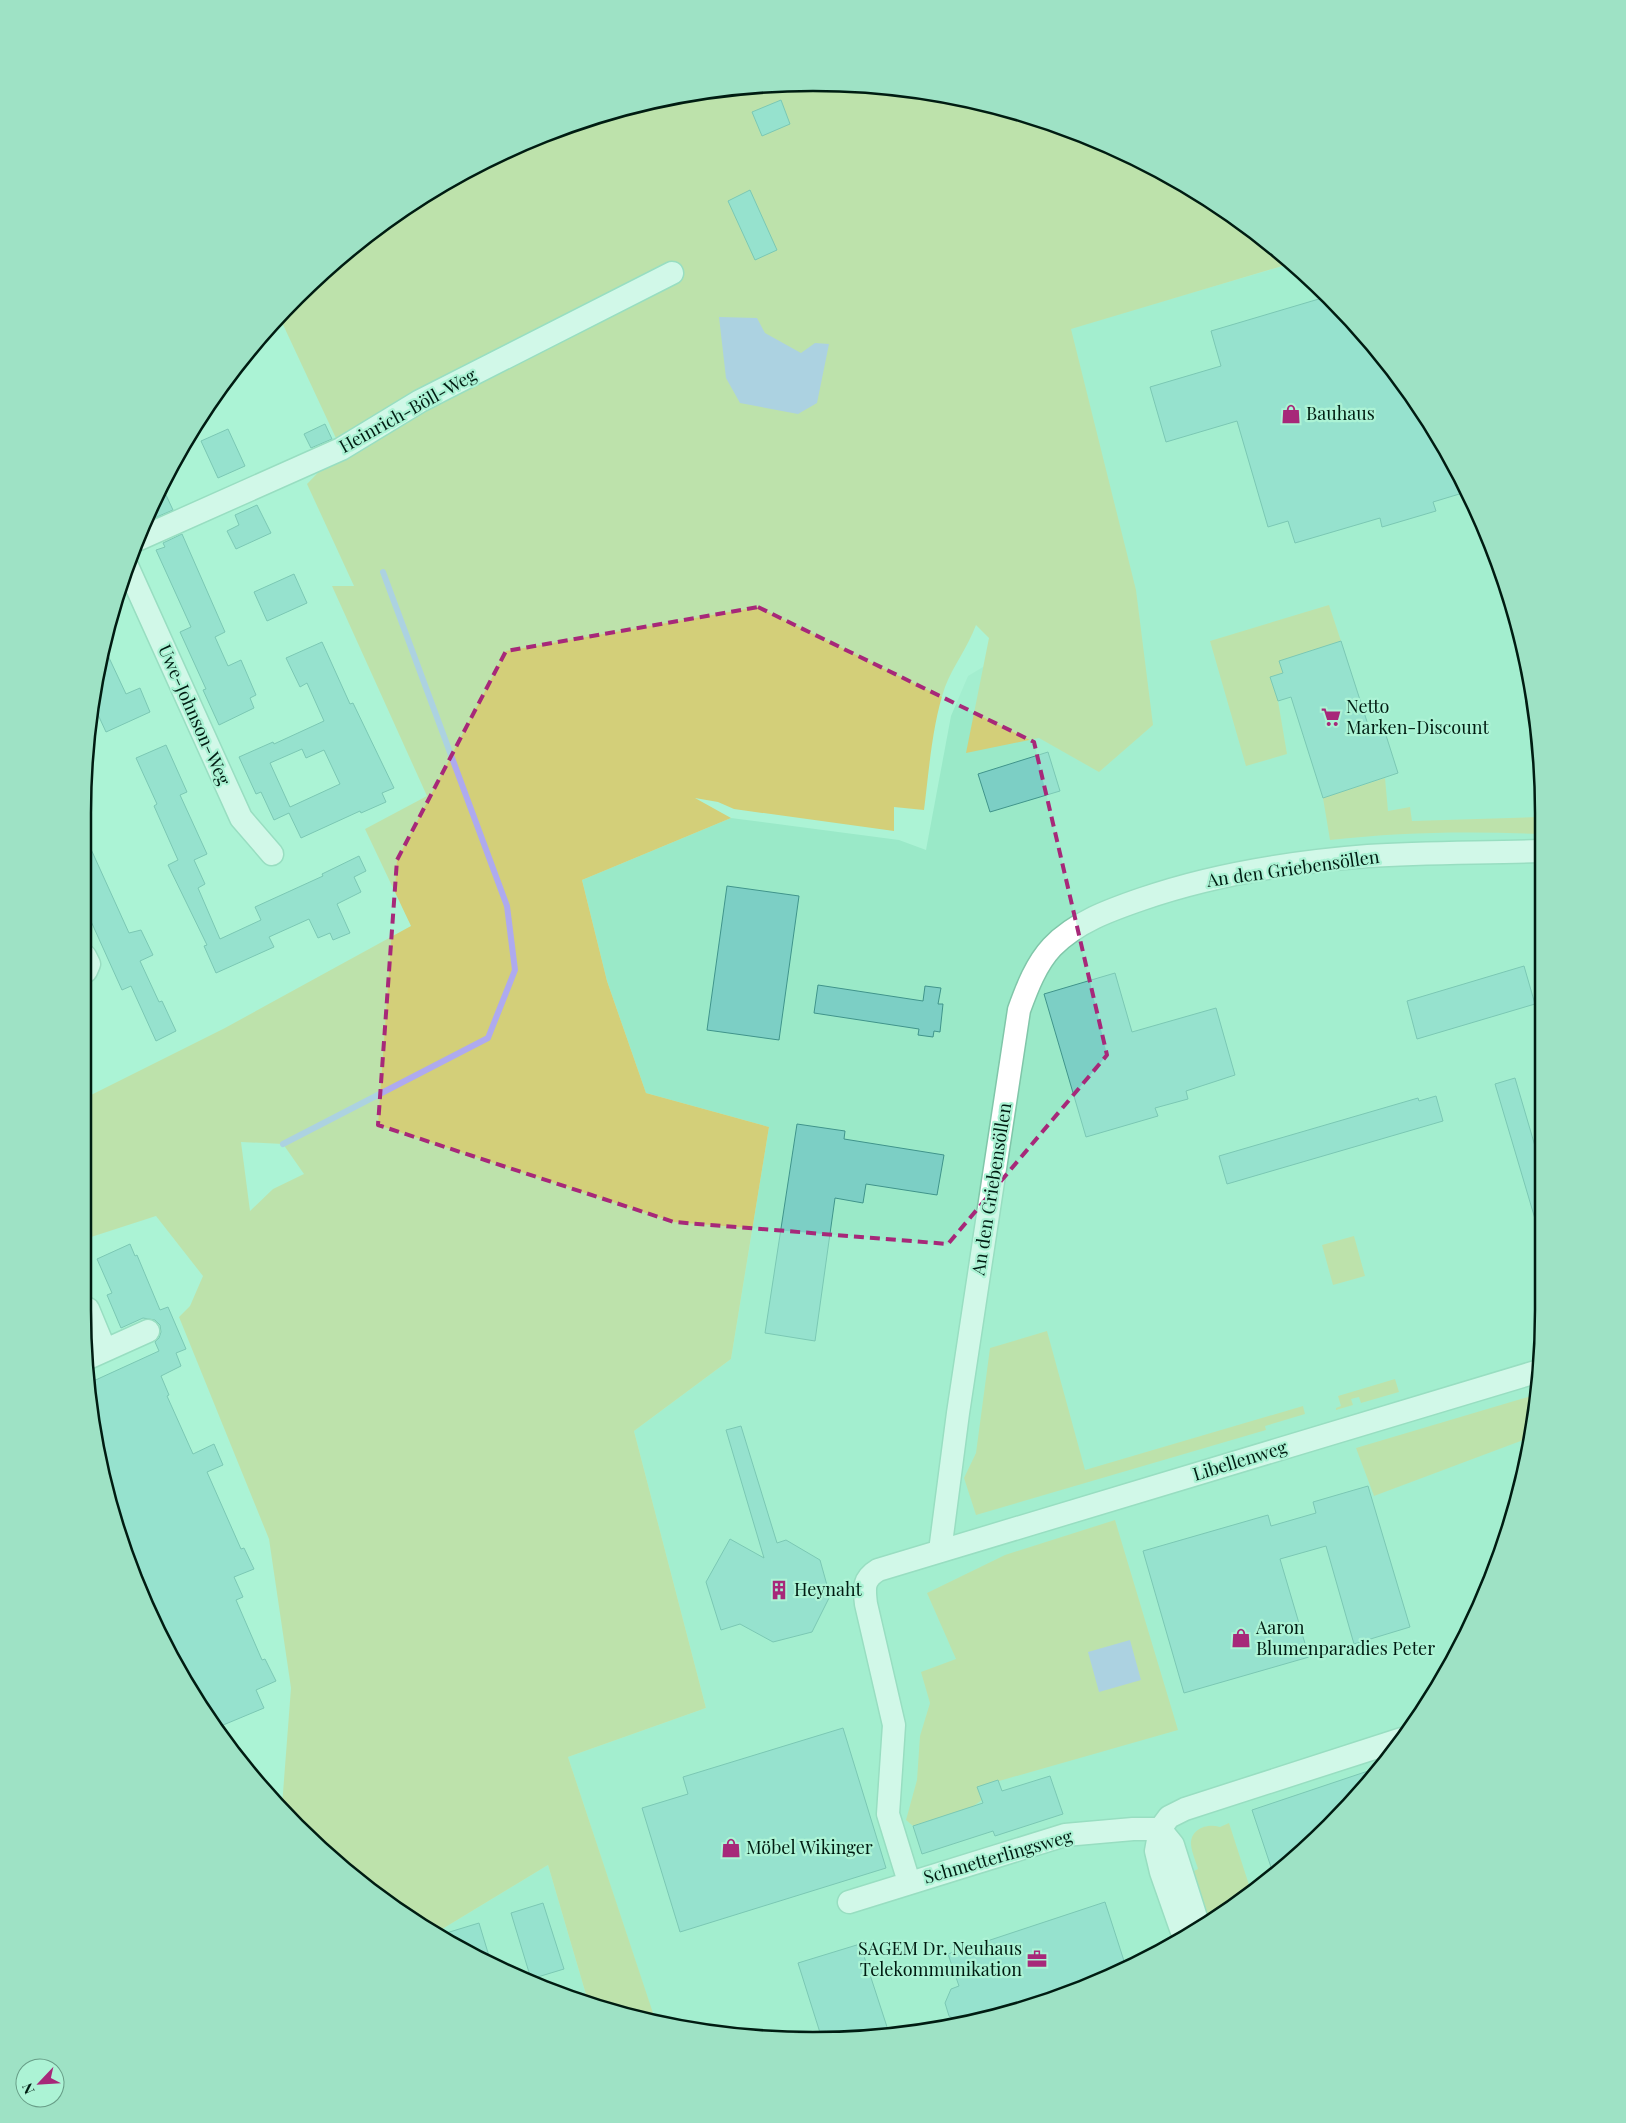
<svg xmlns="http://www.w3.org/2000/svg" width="1626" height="2123" font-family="'Playfair Display',serif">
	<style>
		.built { fill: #9ae9c8 }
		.green { fill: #d3cf79; fill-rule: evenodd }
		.water { fill: #aeaaef }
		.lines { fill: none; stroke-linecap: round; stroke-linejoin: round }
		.stream { stroke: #aeaaef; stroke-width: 6 }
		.building { fill: #7ccfc5; stroke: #40948b; fill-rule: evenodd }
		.minor-casing { stroke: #80c6a9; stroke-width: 25 }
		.minor { stroke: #fff; stroke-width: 22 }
		.marked { fill: none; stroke: #a72879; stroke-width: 4; stroke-dasharray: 10 6; stroke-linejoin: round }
		.labels { text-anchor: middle; stroke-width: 4.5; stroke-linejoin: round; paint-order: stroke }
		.street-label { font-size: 18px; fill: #001c12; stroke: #acf3d5 }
		.poi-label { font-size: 18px; fill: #001c12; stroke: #acf3d5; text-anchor: start }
		.rim { fill: none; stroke: #001c12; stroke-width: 2.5 }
	</style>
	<rect width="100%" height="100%" fill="#acf3d5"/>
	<path class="built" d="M 1290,264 L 1329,296 L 1420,407 L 1488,534 L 1537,718 L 1543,1310 L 1537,1406 L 1488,1589 L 1421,1716 L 1330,1826 L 1219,1917 L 1048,2002 L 861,2039 L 765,2039 L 670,2026 L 645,2018 L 649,2002 L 568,1757 L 706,1708 L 634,1431 L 731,1359 L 769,1127 L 646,1093 L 607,981 L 582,880 L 731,818 L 899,840 L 926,850 L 951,716 L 968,676 L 998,658 L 1071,328 Z
		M 548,1865 L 587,1998 L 490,1965 L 439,1931 Z"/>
	<path class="green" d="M 813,83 L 955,96 L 1092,138 L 1219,205 L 1289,264 L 1071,329 L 1136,590 L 1153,725 L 1099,772 L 1039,738 L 966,753 L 989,638 L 976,625 C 968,647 953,666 945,687 C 932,725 929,771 924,810 L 894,807 L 894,831 L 734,809 L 718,802 L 695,798 L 731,818 L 582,880 L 607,981 L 646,1093 L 769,1127 L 731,1359 L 634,1431 L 706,1708 L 568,1757 L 656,2022 L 587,1998 L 548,1865 L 439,1931 L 331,1859 L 282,1806 L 291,1688 L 269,1539 L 179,1317 L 190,1306 L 203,1276 L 156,1216 L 88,1238 L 87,1097 L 225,1028 L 411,926 L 365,829 L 427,796 L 332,586 L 354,586 L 307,484 L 341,449 L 279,316 L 297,296 L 407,206 L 533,138 L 670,97 ZM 241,1142 L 283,1144 L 304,1174 L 273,1189 L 250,1211 Z
		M 1329,605 L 1341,641 L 1280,661 L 1283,673 L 1270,677 L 1278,701 L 1287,754 L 1246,766 L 1210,641 Z
		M 1385,778 L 1388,811 L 1410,807 L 1412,821 L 1538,817 L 1538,834 C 1468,831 1400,832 1330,840 L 1323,798 Z
		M 1354,1236 L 1365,1276 L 1333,1285 L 1322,1245 Z
		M 1047,1331 L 1085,1470 L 1303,1406 L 1305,1414 L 1265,1426 L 1266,1430 L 976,1515 L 964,1478 L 976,1453 L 990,1348 Z
		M 1395,1379 L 1399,1392 L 1361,1403 L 1359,1397 L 1351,1399 L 1353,1405 L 1336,1410 L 1336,1408 L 1341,1406 L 1338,1396 Z
		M 1538,1394 L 1537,1406 L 1529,1438 L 1374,1496 L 1356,1448 Z
		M 1115,1520 L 1178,1730 L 978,1787 L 982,1800 L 972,1807 L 913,1826 L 906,1820 L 917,1780 L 920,1736 L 930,1703 L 921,1672 L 956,1659 L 927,1593 L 1005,1555 Z
		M 1229,1823 L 1251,1891 L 1219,1917 L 1207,1923 L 1190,1873 L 1198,1869 C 1196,1862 1192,1853 1191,1845 C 1190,1829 1207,1823 1220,1827 Z"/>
	<path class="water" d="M 719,317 L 757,318 L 765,333 L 801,353 L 815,343 L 829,344 L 817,403 L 798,414 L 740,403 L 726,378 Z
		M 1130,1640 L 1141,1680 L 1099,1692 L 1088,1652 Z"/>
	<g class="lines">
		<path class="stream" d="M 283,1144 L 488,1038 L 515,970 L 507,906 L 383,572"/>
	</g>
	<path class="building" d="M 781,100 L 790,124 L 762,136 L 752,112 Z
		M 750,190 L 777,250 L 755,260 L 728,201 Z
		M 1329,296 L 1420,407 L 1466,492 L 1433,502 L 1436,511 L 1382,527 L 1380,518 L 1295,543 L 1288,521 L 1268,527 L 1237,421 L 1166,442 L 1150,387 L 1221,366 L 1211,331 Z
		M 325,424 L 332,439 L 311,448 L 304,434 Z
		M 228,429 L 245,466 L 218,478 L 201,441 Z
		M 166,495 L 173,510 L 152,519 L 149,513 L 154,501 Z
		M 257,505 L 271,533 L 236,549 L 227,531 L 239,525 L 235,515 Z
		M 182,534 L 225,632 L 215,637 L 228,666 L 241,660 L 256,695 L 250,698 L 254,708 L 219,725 L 203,690 L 206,689 L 180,632 L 191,627 L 156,550 L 165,547 L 163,543 Z
		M 294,574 L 307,603 L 267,621 L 254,592 Z
		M 1341,641 L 1371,734 L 1384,729 L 1398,773 L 1323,798 L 1291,697 L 1278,701 L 1270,677 L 1283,673 L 1279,661 Z
		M 322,642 L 350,704 L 353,703 L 394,788 L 382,793 L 386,802 L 361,813 L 360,811 L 301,838 L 289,813 L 274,820 L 261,792 L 256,794 L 239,757 L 273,742 L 274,744 L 324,721 L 307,683 L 300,687 L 286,658 ZM 302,749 L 306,758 L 324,750 L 340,784 L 290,807 L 270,763 Z
		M 104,647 L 126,694 L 140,688 L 150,712 L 106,732 L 94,706 Z
		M 166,745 L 187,792 L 180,795 L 207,854 L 194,860 L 205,884 L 198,888 L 220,939 L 261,920 L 255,907 L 323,876 L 322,874 L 359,856 L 366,871 L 354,877 L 361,892 L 337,904 L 350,933 L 333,940 L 330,933 L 318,938 L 309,919 L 269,937 L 274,947 L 216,973 L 204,946 L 207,945 L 168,865 L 178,860 L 154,806 L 157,804 L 136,758 Z
		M 1048,752 L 1060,791 L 990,812 L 978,774 Z
		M 85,836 L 129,933 L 141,930 L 153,955 L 140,961 L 159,1002 L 162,1001 L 176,1031 L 156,1041 L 131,986 L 122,990 L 85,908 Z
		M 727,886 L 799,896 L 779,1040 L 707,1030 Z
		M 1524,966 L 1535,1004 L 1417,1039 L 1407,1001 Z
		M 1115,973 L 1132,1032 L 1216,1008 L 1235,1075 L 1186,1091 L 1188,1099 L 1155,1108 L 1158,1116 L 1086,1137 L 1044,994 Z
		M 818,985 L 923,1001 L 925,986 L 941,988 L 938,1004 L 943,1004 L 940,1032 L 934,1031 L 933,1037 L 918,1035 L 919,1029 L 814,1013 Z
		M 1515,1078 L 1542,1170 L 1543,1229 L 1538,1229 L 1495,1084 Z
		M 1436,1096 L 1443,1121 L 1227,1184 L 1219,1156 L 1418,1098 L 1419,1101 Z
		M 797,1124 L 845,1131 L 844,1139 L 944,1155 L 937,1195 L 866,1184 L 863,1203 L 835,1198 L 815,1341 L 765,1333 Z
		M 130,1244 L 135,1256 L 137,1255 L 160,1310 L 168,1307 L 186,1349 L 176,1353 L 181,1366 L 161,1376 L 169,1395 L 167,1396 L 193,1454 L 214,1444 L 223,1465 L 207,1472 L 241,1549 L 244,1548 L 254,1569 L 234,1577 L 243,1597 L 236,1600 L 262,1660 L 265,1659 L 276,1681 L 256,1690 L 264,1708 L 216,1728 L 181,1676 L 107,1499 L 89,1406 L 89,1383 L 159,1351 L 155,1342 L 159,1338 L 161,1332 L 160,1325 L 155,1320 L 143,1318 L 121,1328 L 107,1295 L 112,1293 L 97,1259 Z
		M 741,1426 L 777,1543 L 786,1540 L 820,1560 L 830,1596 L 812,1632 L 773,1642 L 740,1624 L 721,1630 L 706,1582 L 730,1539 L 764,1558 L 726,1430 Z
		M 1368,1486 L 1410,1627 L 1354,1644 L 1326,1546 L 1280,1559 L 1309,1657 L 1184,1693 L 1143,1551 L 1268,1515 L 1271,1526 L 1316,1513 L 1313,1502 Z
		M 843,1728 L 886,1868 L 680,1932 L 642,1808 L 688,1794 L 683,1777 Z
		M 1377,1768 L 1330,1826 L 1273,1873 L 1252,1810 Z
		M 1050,1776 L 1063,1814 L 995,1836 L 993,1831 L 922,1854 L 913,1826 L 983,1803 L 977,1787 L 998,1780 L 1002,1791 Z
		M 1105,1902 L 1125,1964 L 1048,2002 L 956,2020 L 949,2016 L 945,2003 L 951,1989 L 959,1986 L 948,1954 Z
		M 543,1903 L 564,1969 L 531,1979 L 511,1913 Z
		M 479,1923 L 492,1966 L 443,1934 Z
		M 860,1944 L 889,2033 L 861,2039 L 822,2039 L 798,1963 Z"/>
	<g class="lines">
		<defs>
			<path id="minor" d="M 139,539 L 341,449 L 420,401 L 672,273
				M 128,568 L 241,818 L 272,854
				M 85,956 L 89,964 L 86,971
				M 88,1309 L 105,1350
				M 88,1358 L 148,1331
				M 940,1551 L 958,1413 L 1019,1010 C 1027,988 1036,964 1052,947 C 1076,922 1110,910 1142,899 C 1214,874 1292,862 1368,856 C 1425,852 1482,853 1539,851
				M 909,1882 L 888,1814 L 894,1725 L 866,1604 C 864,1588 863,1579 878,1570 L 1539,1371
				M 849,1902 L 1065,1835 L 1133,1829 L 1160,1829 L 1169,1817 L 1185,1809 L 1402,1739
				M 1185,1934 L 1181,1929 L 1161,1872 L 1156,1851 L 1160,1829 L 1173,1845 L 1199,1927"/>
		</defs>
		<use href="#minor" class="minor-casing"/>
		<use href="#minor" class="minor"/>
	</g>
	<path d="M0 0H1626V2123H0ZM 758,607 L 1034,742 L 1107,1055 L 948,1244 L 674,1222 L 378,1125 L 397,860 L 506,651 Z" fill="#acf3d5" fill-opacity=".55" fill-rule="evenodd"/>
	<path class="marked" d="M 758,607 L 1034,742 L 1107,1055 L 948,1244 L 674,1222 L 378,1125 L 397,860 L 506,651 Z"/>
	<defs>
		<symbol id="shop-bare" viewBox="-9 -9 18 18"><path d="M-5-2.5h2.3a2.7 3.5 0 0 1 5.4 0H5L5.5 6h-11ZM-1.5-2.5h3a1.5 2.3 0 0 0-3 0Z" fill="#a72879" stroke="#acf3d5" stroke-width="2.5" paint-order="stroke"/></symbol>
		<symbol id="supermarket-bare" viewBox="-9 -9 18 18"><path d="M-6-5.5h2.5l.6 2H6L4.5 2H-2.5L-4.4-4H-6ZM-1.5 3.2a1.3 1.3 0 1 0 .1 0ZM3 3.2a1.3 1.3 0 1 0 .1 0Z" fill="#a72879" stroke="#acf3d5" stroke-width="2.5" paint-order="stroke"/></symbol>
		<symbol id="building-bare" viewBox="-9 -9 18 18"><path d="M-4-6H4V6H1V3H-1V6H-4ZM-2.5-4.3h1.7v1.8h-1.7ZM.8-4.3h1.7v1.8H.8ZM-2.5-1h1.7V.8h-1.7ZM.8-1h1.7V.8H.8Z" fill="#a72879" stroke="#acf3d5" stroke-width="2.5" paint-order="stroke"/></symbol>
		<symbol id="office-bare" viewBox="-9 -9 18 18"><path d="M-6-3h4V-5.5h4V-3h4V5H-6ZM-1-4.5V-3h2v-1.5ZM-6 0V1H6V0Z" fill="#a72879" stroke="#acf3d5" stroke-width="2.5" paint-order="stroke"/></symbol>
	</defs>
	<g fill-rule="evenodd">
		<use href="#shop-bare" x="1277" y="400" width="28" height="28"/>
		<use href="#supermarket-bare" x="1317" y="703" width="28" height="28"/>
		<use href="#building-bare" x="765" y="1576" width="28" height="28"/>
		<use href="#shop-bare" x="1227" y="1624" width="28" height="28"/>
		<use href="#shop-bare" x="717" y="1834" width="28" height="28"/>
		<use href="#office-bare" x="1023" y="1945" width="28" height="28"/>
	</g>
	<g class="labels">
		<g class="street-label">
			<text transform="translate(408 411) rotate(-29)" y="6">Heinrich-Böll-Weg</text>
			<text transform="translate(194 715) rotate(66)" y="6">Uwe-Johnson-Weg</text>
			<text transform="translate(1293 869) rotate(-8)" y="6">An den Griebensöllen</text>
			<text transform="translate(992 1189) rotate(-81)" y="6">An den Griebensöllen</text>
			<text transform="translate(1240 1461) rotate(-17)" y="6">Libellenweg</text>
			<text transform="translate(998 1857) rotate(-16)" y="6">Schmetterlingsweg</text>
		</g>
		<g class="poi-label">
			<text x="1306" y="420">Bauhaus</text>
			<text x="1346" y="713">Netto<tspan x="1346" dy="21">Marken-Discount</tspan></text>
			<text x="794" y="1596">Heynaht</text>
			<text x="1256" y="1634">Aaron<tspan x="1256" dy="21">Blumenparadies Peter</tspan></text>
			<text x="746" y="1854">Möbel Wikinger</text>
			<text x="1022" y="1955" text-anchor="end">SAGEM Dr. Neuhaus<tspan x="1022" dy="21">Telekommunikation</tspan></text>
		</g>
	</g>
	<path d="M0 0H1626V2123H0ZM813 91H813A722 722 0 0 1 1535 813V1310A722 722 0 0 1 813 2032H813A722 722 0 0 1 91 1310V813A722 722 0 0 1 813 91Z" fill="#9ee2c5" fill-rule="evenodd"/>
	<path class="rim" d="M813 91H813A722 722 0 0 1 1535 813V1310A722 722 0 0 1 813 2032H813A722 722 0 0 1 91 1310V813A722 722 0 0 1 813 91Z"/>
	<g transform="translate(40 2083) rotate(245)"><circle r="24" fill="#acf3d5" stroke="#679d87"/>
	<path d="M0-4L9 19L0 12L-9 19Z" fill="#a72879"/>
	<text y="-8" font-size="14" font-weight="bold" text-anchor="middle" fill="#001c12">N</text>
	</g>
</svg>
